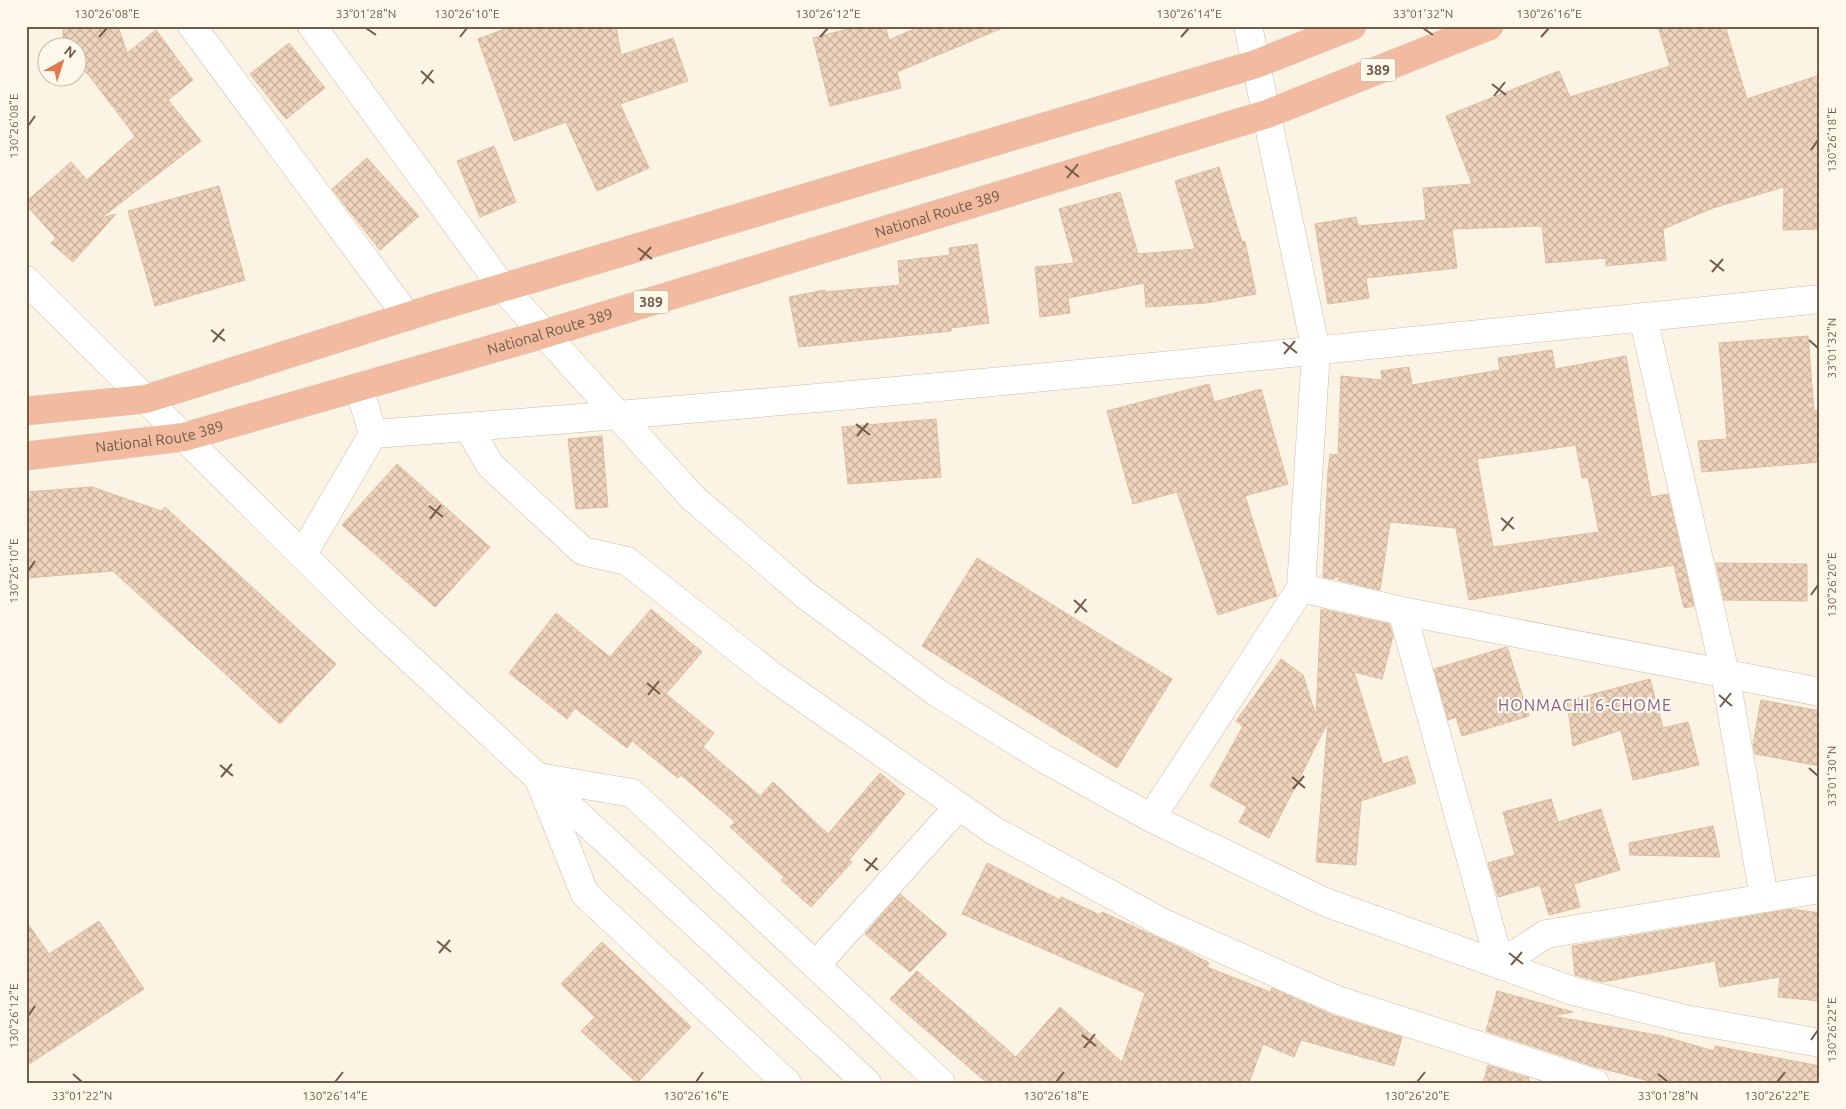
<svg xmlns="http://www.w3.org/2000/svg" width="1846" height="1109" font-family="Ubuntu,sans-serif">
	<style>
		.building { fill: url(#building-cross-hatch); stroke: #e1bc9e; fill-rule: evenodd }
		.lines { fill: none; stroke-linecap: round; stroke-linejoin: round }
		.street-casing { stroke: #ccbcab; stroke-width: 29 }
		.secondary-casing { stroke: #d0beab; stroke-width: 29 }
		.highway-casing { stroke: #dad5d0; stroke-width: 29 }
		.street { stroke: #fff; stroke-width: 28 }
		.secondary { stroke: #fff; stroke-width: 28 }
		.highway { stroke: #f2ba9e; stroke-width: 28 }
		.ticks { fill: none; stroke: #725c4b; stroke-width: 2 }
		.labels { text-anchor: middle; stroke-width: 4.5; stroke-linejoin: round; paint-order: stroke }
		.shield { fill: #fef8ea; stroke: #9c8b7b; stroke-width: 1 }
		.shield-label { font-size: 14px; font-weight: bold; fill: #725c4b }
		.street-label { font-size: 15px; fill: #725c4b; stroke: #fef8ea }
		.neighbourhood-label { font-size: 16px; letter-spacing: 1px; fill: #83638e; stroke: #fef8ea }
		.neatline { fill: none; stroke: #725c4b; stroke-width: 2 }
		.ticks-label { font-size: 12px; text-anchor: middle; fill: #725c4b }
	</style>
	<defs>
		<pattern id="building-cross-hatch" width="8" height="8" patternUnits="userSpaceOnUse" patternTransform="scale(1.25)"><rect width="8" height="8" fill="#efd4bd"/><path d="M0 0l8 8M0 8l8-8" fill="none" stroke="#c6af9c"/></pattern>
	</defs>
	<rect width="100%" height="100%" fill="#fbf4e4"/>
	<path class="building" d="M 63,26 L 118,26 L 127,53 L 156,30 L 193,80 L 168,100 L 201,141 L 101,218 L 116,214 L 73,262 L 51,243 L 56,238 L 26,205 L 26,202 L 71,162 L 87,180 L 135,136 L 88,74 L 78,66 L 78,48 L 63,48 Z
		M 513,26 L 616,26 L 621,55 L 673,38 L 688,81 L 620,104 L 649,168 L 597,191 L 566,122 L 514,141 L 478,39 Z
		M 860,26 L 885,26 L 889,40 L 921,26 L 1005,27 L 897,72 L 901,88 L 830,106 L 813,38 Z
		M 1658,26 L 1725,26 L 1747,99 L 1820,75 L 1820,229 L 1783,230 L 1784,187 L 1713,208 L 1663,229 L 1666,260 L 1606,266 L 1606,258 L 1546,263 L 1542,226 L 1452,229 L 1457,268 L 1366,278 L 1369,298 L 1328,304 L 1315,224 L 1356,217 L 1358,226 L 1426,220 L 1423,188 L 1472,184 L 1446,116 L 1559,71 L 1570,97 L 1670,66 Z
		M 289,43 L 325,88 L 286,119 L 250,74 Z
		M 494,146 L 516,202 L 480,217 L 457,161 Z
		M 367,158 L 419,216 L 380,250 L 332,189 Z
		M 1219,167 L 1242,242 L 1245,241 L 1256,294 L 1206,303 L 1146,307 L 1144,283 L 1068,298 L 1070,313 L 1040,317 L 1035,267 L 1074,263 L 1059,209 L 1120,192 L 1138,254 L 1195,249 L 1175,181 Z
		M 219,186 L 245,280 L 155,306 L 128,211 Z
		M 977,244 L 989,323 L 951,328 L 951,331 L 799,347 L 789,297 L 825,290 L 825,292 L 900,285 L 898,261 L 950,255 L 949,248 Z
		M 1808,336 L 1814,411 L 1820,411 L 1820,462 L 1702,472 L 1698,441 L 1727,439 L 1719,343 Z
		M 1552,350 L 1555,369 L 1626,356 L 1651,497 L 1668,494 L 1694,606 L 1684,608 L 1674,565 L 1469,600 L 1456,528 L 1390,522 L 1380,590 L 1338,580 L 1341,576 L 1332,579 L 1323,577 L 1328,471 L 1330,454 L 1338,455 L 1341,376 L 1382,380 L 1381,371 L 1409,367 L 1412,385 L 1500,370 L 1498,358 ZM 1576,445 L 1582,478 L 1588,477 L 1599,532 L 1493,547 L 1477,459 Z
		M 1209,384 L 1214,402 L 1261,389 L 1288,484 L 1245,496 L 1277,596 L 1218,615 L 1177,492 L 1133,504 L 1107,411 Z
		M 936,419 L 941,477 L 848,484 L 842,427 Z
		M 602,436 L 608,507 L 576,509 L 568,439 Z
		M 397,464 L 490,547 L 435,607 L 342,525 Z
		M 92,487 L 161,511 L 165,507 L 336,664 L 280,724 L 113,571 L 26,578 L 26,492 Z
		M 977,558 L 1172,679 L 1117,768 L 922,646 Z
		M 1716,563 L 1807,564 L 1807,601 L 1724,600 Z
		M 651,609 L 702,652 L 666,694 L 714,733 L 703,747 L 760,796 L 773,782 L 828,834 L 880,773 L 905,794 L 849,860 L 852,862 L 811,907 L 781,880 L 784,877 L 730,827 L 735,822 L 681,775 L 678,778 L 632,741 L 627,748 L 575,708 L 567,719 L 509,673 L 556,613 L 610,657 Z
		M 1321,609 L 1389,624 L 1393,636 L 1382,679 L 1354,672 L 1383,764 L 1407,756 L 1416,783 L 1361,801 L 1356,865 L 1316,862 L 1328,722 L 1269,838 L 1239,822 L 1247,807 L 1210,786 L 1243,726 L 1236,721 L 1281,659 L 1303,675 L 1316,716 Z
		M 1507,647 L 1529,716 L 1462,736 L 1456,717 L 1448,720 L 1434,669 Z
		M 1650,679 L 1663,728 L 1688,722 L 1699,765 L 1633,780 L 1621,730 L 1573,746 L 1567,701 Z
		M 1761,700 L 1820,711 L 1820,766 L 1755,754 L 1753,744 Z
		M 1551,799 L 1558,822 L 1601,809 L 1620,870 L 1574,884 L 1580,907 L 1549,915 L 1540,885 L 1498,897 L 1488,863 L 1515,855 L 1503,812 Z
		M 1713,826 L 1720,857 L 1630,855 L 1629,843 Z
		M 987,863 L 1060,900 L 1061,897 L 1100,915 L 1102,912 L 1187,951 L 1209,963 L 1207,967 L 1270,992 L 1272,988 L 1332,1015 L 1402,1037 L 1394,1066 L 1301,1040 L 1294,1057 L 1263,1044 L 1249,1083 L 987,1083 L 890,999 L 917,971 L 1016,1057 L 1060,1007 L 1122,1062 L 1145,993 L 962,914 Z
		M 900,894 L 947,934 L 910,972 L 865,934 Z
		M 1792,909 L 1820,913 L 1820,1001 L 1778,997 L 1780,977 L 1720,987 L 1715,961 L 1603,982 L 1575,975 L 1572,946 Z
		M 26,921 L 49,954 L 99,921 L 144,989 L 26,1066 Z
		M 602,942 L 691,1027 L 637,1083 L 581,1031 L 595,1017 L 561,984 Z
		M 1497,991 L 1573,1012 L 1552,1016 L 1662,1036 L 1714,1051 L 1715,1046 L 1820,1066 L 1820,1083 L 1657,1083 L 1593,1066 L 1486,1031 Z
		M 1488,1065 L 1529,1078 L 1528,1083 L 1483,1083 Z"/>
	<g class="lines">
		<defs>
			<path id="street" d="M 192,26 L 407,316
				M 312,26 L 503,288 L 692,497 L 804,594 L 936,692 L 1043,758 L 1151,818 L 1325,902 L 1573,991 L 1685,1019 L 1820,1043
				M 1643,317 L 1725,673 L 1764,898
				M 359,387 L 373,434 C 856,399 1338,349 1820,299
				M 468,427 L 490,465 L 583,551 L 627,561 L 772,676 L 993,830 L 1163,923 L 1337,1000 L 1595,1083
				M 303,554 L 373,434
				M 1301,588 L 1402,611 L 1820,692
				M 1402,611 L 1500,964 L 1546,934 L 1820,889
				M 538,777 L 632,793 L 941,1083
				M 538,777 L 585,894 L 787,1083
				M 1151,818 L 1301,588 L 1316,351 L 1248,26
				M 816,965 L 958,807"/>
			<path id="secondary" d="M 26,280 L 365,617 L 867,1083"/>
			<g id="highway">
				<path d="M 26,411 L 146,399 L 434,308 L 1256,64 L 1352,26"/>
				<path id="s1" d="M 26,456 L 184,437 L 544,334 L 1267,114 L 1489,26"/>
			</g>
		</defs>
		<use href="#street" class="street-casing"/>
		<use href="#secondary" class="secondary-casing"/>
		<use href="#highway" class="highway-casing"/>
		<use href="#street" class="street"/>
		<use href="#secondary" class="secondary"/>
		<use href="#highway" class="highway"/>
	</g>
	<path class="ticks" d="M 366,28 L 376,35M 1423,28 L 1433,35M 99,37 L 107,28M 460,37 L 467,28M 820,37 L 828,28M 1181,37 L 1189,28M 1541,37 L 1549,28M 421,71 L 434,83M 422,84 L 433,70M 1492,84 L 1506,95M 1494,96 L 1505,82M 28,126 L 35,116M 1811,150 L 1818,140M 1065,166 L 1079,177M 1067,178 L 1078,164M 638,248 L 652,259M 640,260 L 651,247M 1710,260 L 1724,271M 1712,272 L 1723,259M 211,330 L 225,341M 1809,340 L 1818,348M 213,342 L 224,329M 1283,342 L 1297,353M 1284,354 L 1295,341M 856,424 L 870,435M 857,436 L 868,423M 429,506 L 443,517M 1501,518 L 1514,529M 430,519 L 441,505M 1502,531 L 1513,517M 28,571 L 35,561M 1811,595 L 1818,585M 1074,600 L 1087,612M 1075,613 L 1086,599M 647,683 L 660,694M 648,695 L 659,681M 1719,695 L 1732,706M 1720,707 L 1731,693M 220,765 L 233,776M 1809,768 L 1818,776M 221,777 L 232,764M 1292,777 L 1305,788M 1293,789 L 1304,776M 864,859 L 878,870M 866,871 L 877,858M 437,941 L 451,952M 439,953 L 450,940M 1509,953 L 1523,964M 1511,965 L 1522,952M 28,1016 L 35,1006M 1082,1035 L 1096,1046M 1811,1040 L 1818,1030M 1084,1048 L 1095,1034M 73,1074 L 82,1082M 1658,1074 L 1668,1082M 335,1082 L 343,1072M 696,1082 L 703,1072M 1056,1082 L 1064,1072M 1417,1082 L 1425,1072M 1777,1082 L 1785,1072"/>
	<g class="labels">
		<g class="shield">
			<rect x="1360.5" y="58.5" width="35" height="23" rx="4"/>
			<rect x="633.5" y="290.5" width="35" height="23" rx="4"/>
		</g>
		<g class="shield-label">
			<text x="1378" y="75">389</text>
			<text x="651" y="307">389</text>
		</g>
		<g class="street-label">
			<text dy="5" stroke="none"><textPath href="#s1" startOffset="945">National Route 389</textPath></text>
			<text dy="5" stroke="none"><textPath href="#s1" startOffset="540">National Route 389</textPath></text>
			<text dy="5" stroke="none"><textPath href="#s1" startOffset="135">National Route 389</textPath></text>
		</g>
		<g class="neighbourhood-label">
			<text x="1585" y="711">HONMACHI 6-CHOME</text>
		</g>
	</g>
	<rect width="1846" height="1109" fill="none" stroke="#fef8ea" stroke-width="55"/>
	<g transform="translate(62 62) rotate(39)"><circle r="24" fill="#fef8ea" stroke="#c6baaa"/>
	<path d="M0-4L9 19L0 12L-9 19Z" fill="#df794f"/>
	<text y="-8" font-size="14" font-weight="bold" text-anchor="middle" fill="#725c4b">N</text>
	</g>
	<rect x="28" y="28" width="1790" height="1054" class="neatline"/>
	<g class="ticks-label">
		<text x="107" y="18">130°26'08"E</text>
		<text x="366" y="18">33°01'28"N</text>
		<text x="467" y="18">130°26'10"E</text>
		<text x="828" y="18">130°26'12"E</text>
		<text x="1189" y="18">130°26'14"E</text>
		<text x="1423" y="18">33°01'32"N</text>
		<text x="1549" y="18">130°26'16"E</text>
		<text transform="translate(14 126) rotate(-90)" y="4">130°26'08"E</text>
		<text transform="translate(1832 140) rotate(-90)" y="4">130°26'18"E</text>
		<text transform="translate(1832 348) rotate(-90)" y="4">33°01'32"N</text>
		<text transform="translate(14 571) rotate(-90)" y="4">130°26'10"E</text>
		<text transform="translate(1832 585) rotate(-90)" y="4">130°26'20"E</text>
		<text transform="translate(1832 776) rotate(-90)" y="4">33°01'30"N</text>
		<text transform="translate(14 1016) rotate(-90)" y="4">130°26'12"E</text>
		<text transform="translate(1832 1030) rotate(-90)" y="4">130°26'22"E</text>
		<text x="82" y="1100">33°01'22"N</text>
		<text x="335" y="1100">130°26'14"E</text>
		<text x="696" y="1100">130°26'16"E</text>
		<text x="1056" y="1100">130°26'18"E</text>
		<text x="1417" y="1100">130°26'20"E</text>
		<text x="1668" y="1100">33°01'28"N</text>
		<text x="1777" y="1100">130°26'22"E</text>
	</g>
</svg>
